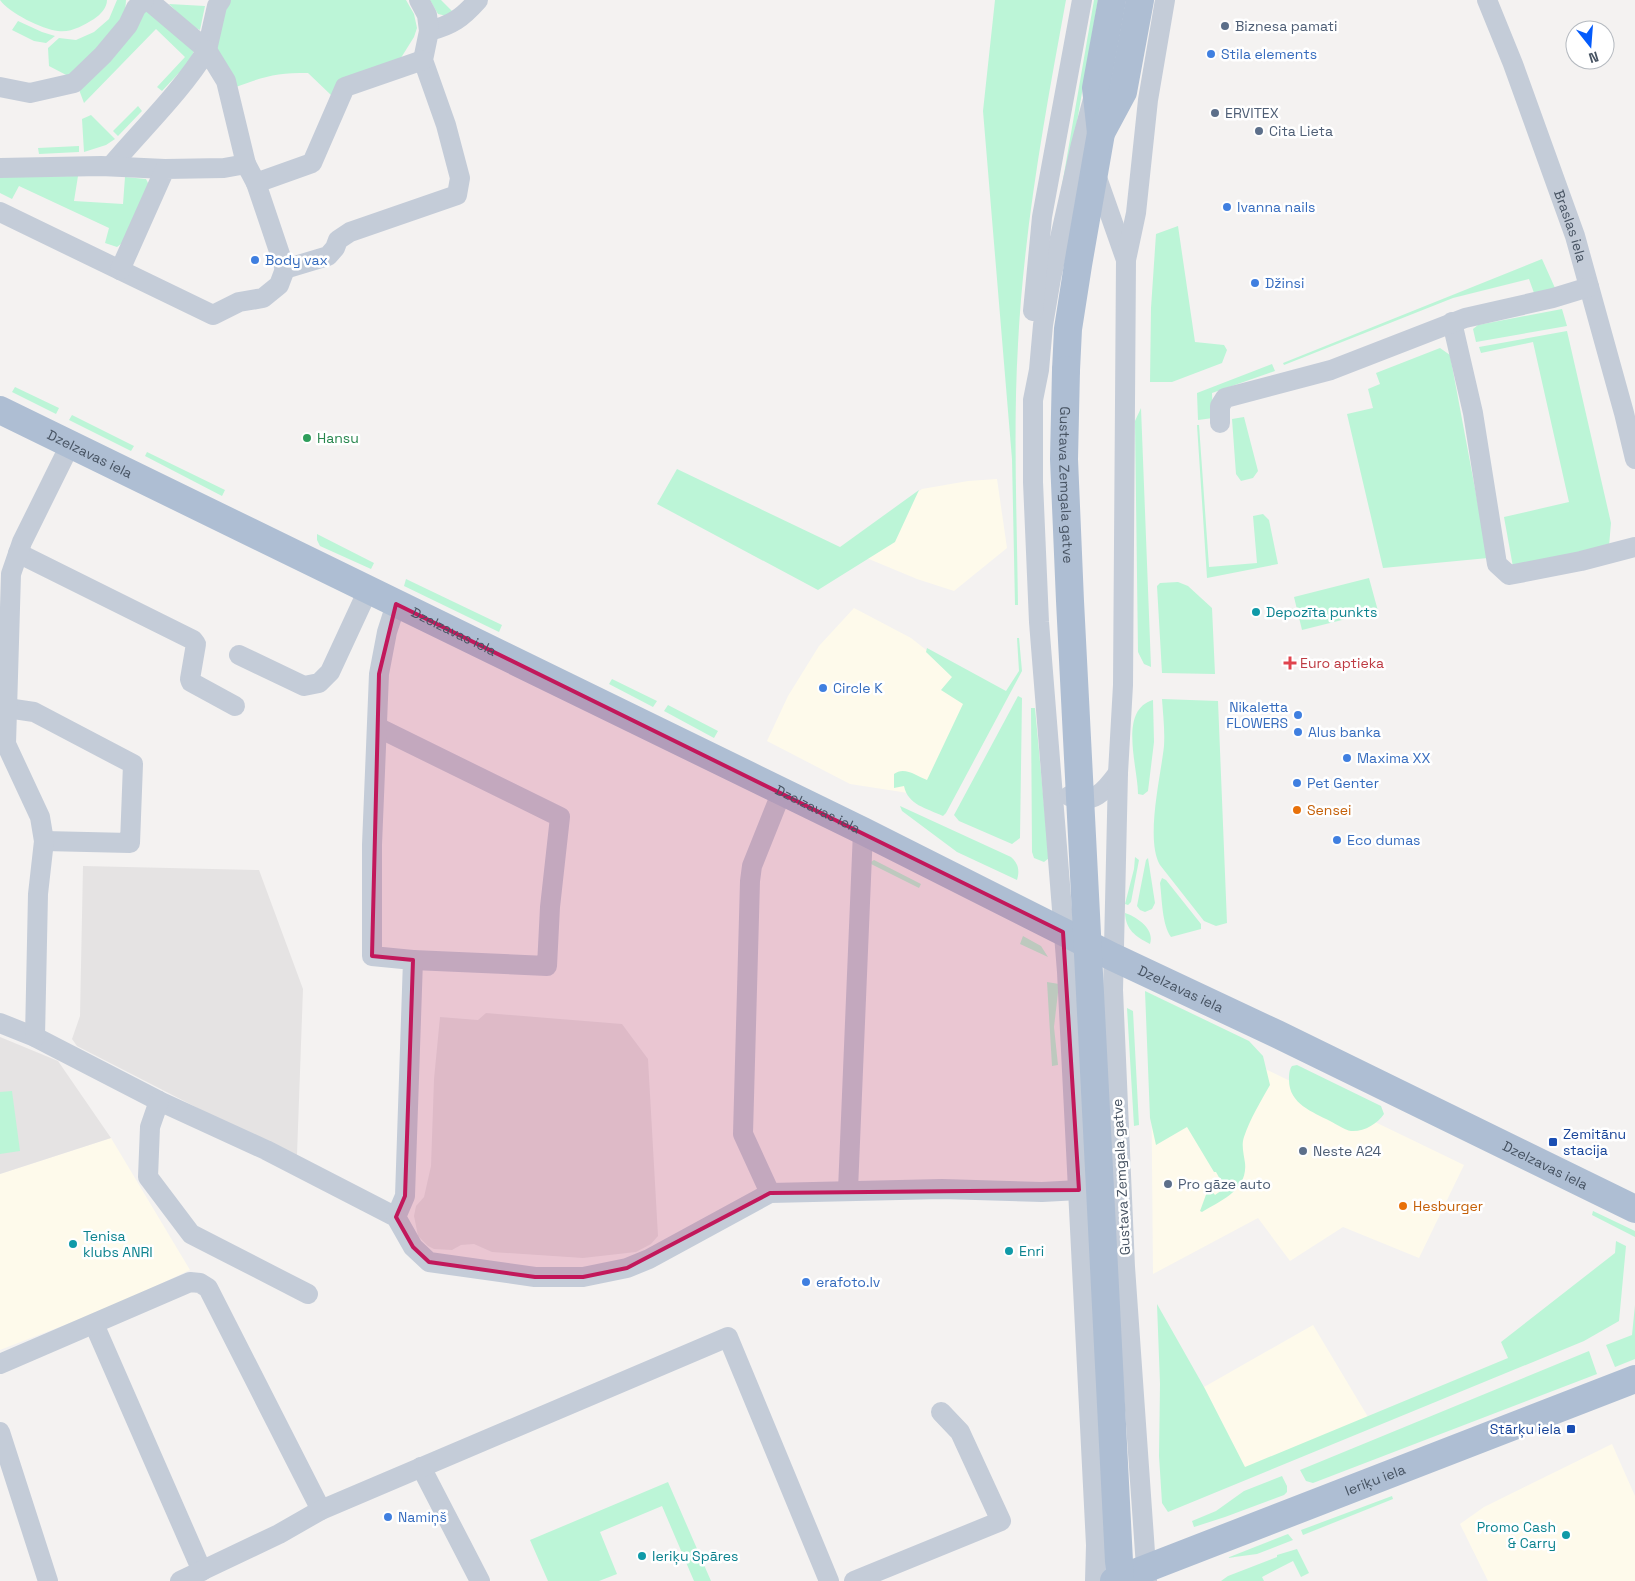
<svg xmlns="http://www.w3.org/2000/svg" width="1635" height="1581" font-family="'Space Grotesk',sans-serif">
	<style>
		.commercial { fill: #fefaeb }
		.education { fill: #e5e3e3 }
		.green { fill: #bcf5d7 }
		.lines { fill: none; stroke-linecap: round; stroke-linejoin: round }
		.street { stroke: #c4ccd8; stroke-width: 20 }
		.primary { stroke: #aebed3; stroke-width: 28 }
		.primary-bridge { stroke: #aebed3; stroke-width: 28 }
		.marked { fill: #c2185b; fill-opacity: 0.2; stroke: #c2185b; stroke-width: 4; stroke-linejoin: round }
		.service-dot { fill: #5c6f8a; stroke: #fff; stroke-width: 2 }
		.shop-dot { fill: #3f7fe0; stroke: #fff; stroke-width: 2 }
		.leisure-dot { fill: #2e9e5b; stroke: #fff; stroke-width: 2 }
		.culture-dot { fill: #0f9aa8; stroke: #fff; stroke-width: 2 }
		.health-dot { fill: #e0444e; stroke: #fff; stroke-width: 2 }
		.food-dot { fill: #e8710a; stroke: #fff; stroke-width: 2 }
		.transit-dot { fill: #1a4fb4; stroke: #fff; stroke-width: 2 }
		.labels { text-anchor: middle; stroke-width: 5; stroke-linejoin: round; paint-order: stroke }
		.service-label { font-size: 14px; fill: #4e5e75; stroke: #fff; text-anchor: start }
		.shop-label { font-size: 14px; fill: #366cbe; stroke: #fff; text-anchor: start }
		.street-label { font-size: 14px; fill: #475362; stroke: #fff }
		.leisure-label { font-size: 14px; fill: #27864d; stroke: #fff; text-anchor: start }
		.culture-label { font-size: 14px; fill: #0d838f; stroke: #fff; text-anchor: start }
		.health-label { font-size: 14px; fill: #be3a42; stroke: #fff; text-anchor: start }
		.food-label { font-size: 14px; fill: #c56008; stroke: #fff; text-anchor: start }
		.transit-label { font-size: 14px; fill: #164399; stroke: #fff; text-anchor: start }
	</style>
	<rect width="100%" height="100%" fill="#f4f2f1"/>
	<path class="commercial" d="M 997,479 L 1007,548 L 954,591 L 917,579 L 840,547 L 922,489 L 968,481 Z
		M 854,608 L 911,638 L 978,691 L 921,795 L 850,784 L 767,741 L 788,696 L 819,646 Z
		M 1158,1017 L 1464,1165 L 1419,1258 L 1343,1227 L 1290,1261 L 1258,1218 L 1153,1274 L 1151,1046 Z
		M 111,1138 L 190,1270 L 111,1307 L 0,1350 L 0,1174 Z
		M 1313,1325 L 1368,1417 L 1244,1468 L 1204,1387 Z
		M 1612,1444 L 1635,1496 L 1635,1581 L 1488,1581 L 1460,1524 L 1484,1507 Z"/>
	<path class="education" d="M 83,866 L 259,870 L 303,989 L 297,1155 L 289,1155 L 77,1046 L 72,1039 L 80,1016 Z
		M 486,1013 L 622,1024 L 648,1059 L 658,1236 L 651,1244 L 636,1252 L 583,1258 L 492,1252 L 474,1244 L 461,1245 L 452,1250 L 434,1249 L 428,1246 L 418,1236 L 414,1216 L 416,1206 L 424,1197 L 431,1166 L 434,1079 L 440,1017 L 478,1020 Z
		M 0,1037 L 58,1061 L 111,1138 L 0,1174 Z"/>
	<path class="green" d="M 0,0 L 107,0 C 107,8 100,15 94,19 C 84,25 71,33 58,31 C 42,29 9,13 0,0 Z
		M 117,0 L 126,0 L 125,14 L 117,30 L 70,77 L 49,66 L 48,48 L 59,38 L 76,40 L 94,32 L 109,19 Z
		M 228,0 L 406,0 L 414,14 L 417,28 L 414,37 L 399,61 L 331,95 L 308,73 C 277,73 265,76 236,87 L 213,43 Z
		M 430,0 L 441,0 L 453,12 L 447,16 L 438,14 Z
		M 995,0 L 1066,0 C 1045,114 1024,228 1018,344 C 1013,431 1017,518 1018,605 L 1015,605 L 1012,459 L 983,111 Z
		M 1094,0 L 1098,0 L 1064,197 L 1060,197 Z
		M 169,4 L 205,6 L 200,30 L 191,26 Z
		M 143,5 L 195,48 L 190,61 L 162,91 L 157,87 L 185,57 L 156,29 L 84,103 L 78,87 Z
		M 18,21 L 42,32 L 55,36 L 46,43 L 34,41 L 12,30 Z
		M 138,106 L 142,111 L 118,136 L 113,131 Z
		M 91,115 L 115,139 L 106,145 L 84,152 L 82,119 Z
		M 79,146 L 79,152 L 39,154 L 38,148 Z
		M 78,176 L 74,201 L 123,204 L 125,177 L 146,179 L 150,187 L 126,240 L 117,247 L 105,243 L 109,228 L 19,186 L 12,199 L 0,193 L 0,177 Z
		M 1178,226 L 1195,342 L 1224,345 L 1227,350 L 1222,363 L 1172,382 L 1150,382 L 1151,308 L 1156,234 Z
		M 1542,259 L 1555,288 L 1534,293 L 1529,279 L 1453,298 L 1284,365 L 1283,363 Z
		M 1562,309 L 1567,326 L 1476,342 L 1473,329 L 1478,325 Z
		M 1567,331 L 1611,523 L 1609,546 L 1513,567 L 1504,517 L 1569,502 L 1533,342 L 1481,353 L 1479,347 Z
		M 1440,348 L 1450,355 L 1488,558 L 1383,568 L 1347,414 L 1373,408 L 1368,389 L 1380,384 L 1376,373 Z
		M 1272,364 L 1275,371 L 1212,393 L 1213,418 L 1198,420 L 1197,393 Z
		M 15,387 L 59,408 L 56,414 L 12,392 Z
		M 1141,408 L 1151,667 L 1144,664 L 1138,652 L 1135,421 Z
		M 72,415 L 134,446 L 131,451 L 69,420 Z
		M 1244,417 L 1258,471 L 1253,478 L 1241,481 L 1236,474 L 1232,419 Z
		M 1197,425 L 1199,425 L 1209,567 L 1257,563 L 1253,516 L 1263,514 L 1269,520 L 1278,564 L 1207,578 Z
		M 147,452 L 225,490 L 222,496 L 145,456 Z
		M 677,469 L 840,547 L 919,490 L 895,542 L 818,590 L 657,504 Z
		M 317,534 L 374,563 L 371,569 L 320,546 L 317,540 Z
		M 1369,578 L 1378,611 L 1302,630 L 1294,597 Z
		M 406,579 L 502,625 L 499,632 L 404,586 Z
		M 1178,582 L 1188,586 L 1212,608 L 1215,674 L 1162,673 L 1157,586 L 1160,583 Z
		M 1017,638 L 1019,638 L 1022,671 L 946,813 L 943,816 C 926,808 908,805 904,786 L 894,788 L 894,774 C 904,766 917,776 927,780 L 963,704 L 941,690 L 952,677 L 926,652 L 927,648 L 1006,691 L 1019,671 Z
		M 612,679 L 657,701 L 653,707 L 609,684 Z
		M 1018,696 L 1022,698 L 1020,838 L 1012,844 L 959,821 L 954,815 Z
		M 1162,699 L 1218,701 L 1227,923 L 1216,926 L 1204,921 L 1160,865 C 1145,840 1161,775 1164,746 C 1165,730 1163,714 1162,699 Z
		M 1153,700 L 1154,742 L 1148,791 L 1143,795 L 1138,794 C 1138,767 1118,710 1153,700 Z
		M 668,705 L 718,731 L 714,738 L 664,711 Z
		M 1031,708 L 1035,708 L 1049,858 L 1044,862 L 1034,858 L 1032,852 Z
		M 900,806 L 1011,857 C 1018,863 1020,870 1017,880 L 957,852 L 902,811 Z
		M 1135,857 L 1139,860 L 1131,902 L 1128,905 L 1125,904 L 1134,869 Z
		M 1148,858 L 1155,903 L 1152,909 L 1145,912 L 1140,910 L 1137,906 L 1146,860 Z
		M 874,860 L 921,884 L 919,888 L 869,863 Z
		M 1162,878 L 1166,880 L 1201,924 L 1201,929 L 1171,937 C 1162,925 1162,898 1160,883 Z
		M 1125,913 C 1137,917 1155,929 1150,944 C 1135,936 1126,930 1125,913 Z
		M 1023,936 L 1041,946 L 1048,957 L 1020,944 Z
		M 1047,982 L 1059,984 L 1054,1027 L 1058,1065 L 1052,1066 Z
		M 1145,991 L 1249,1041 L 1263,1056 L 1270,1085 C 1261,1101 1250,1119 1244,1137 C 1241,1145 1244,1155 1245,1163 C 1248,1190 1220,1201 1202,1212 L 1200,1211 L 1207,1192 L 1211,1190 L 1215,1195 L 1225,1188 L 1216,1172 L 1214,1172 L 1187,1127 L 1156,1145 L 1150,1118 Z
		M 1127,1008 L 1133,1011 L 1139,1125 L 1134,1126 Z
		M 1297,1065 L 1381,1106 L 1384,1114 C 1377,1124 1364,1132 1351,1131 C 1345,1130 1336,1124 1330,1121 C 1313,1112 1289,1104 1289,1080 C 1289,1075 1289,1070 1292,1066 Z
		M 12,1091 L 20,1151 L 0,1154 L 0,1092 Z
		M 1593,1211 L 1635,1231 L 1635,1237 L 1592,1215 Z
		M 1616,1241 L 1626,1246 L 1619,1321 L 1584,1341 L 1168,1512 L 1162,1503 L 1159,1456 L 1160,1384 L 1157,1304 L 1204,1387 L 1245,1467 L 1508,1358 L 1501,1342 L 1615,1253 Z
		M 1635,1305 L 1635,1359 L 1615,1367 L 1606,1345 L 1632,1335 Z
		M 1589,1351 L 1597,1374 L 1313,1483 L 1306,1481 L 1300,1470 Z
		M 1282,1476 L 1287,1486 L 1287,1492 L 1284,1495 L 1225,1517 L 1194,1527 L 1192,1521 L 1216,1511 L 1244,1491 Z
		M 668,1482 L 711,1581 L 694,1581 L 662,1506 L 600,1532 L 617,1574 L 599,1581 L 548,1581 L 530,1540 Z
		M 1392,1496 L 1393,1499 L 1303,1535 L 1301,1530 Z
		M 1288,1534 L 1293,1540 L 1257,1554 L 1227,1558 Z
		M 1297,1549 L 1309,1573 L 1301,1577 L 1293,1561 L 1262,1577 L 1264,1581 L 1221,1581 L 1228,1576 L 1277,1557 L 1277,1555 Z"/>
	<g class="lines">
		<g class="street">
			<path d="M 148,0 L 207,50 L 217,6 L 221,0"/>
			<path id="s1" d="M 1487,0 L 1513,64 L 1575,236 L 1624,413 L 1635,459"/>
			<path d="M 429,31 C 452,25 462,18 478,0"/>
			<path d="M 0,87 L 30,93 L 74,83 L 103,55 L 128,25 L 136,8 L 144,0"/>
			<path d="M 1093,99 L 1081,144 L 1051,278 L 1043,325 L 1039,370 L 1033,400 L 1033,482 L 1039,622 L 1067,972 L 1096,1545 L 1095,1581"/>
			<path d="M 111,166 C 143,128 181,92 207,50 L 226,81 L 246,164"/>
			<path d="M 0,168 L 101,166 L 165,169"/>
			<path d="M 1095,172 L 1126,260"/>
			<path d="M 256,183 L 285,269 L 328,256 L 335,248 L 338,240 L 350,232 L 457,195 L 460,178 L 446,125 L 423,60 L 429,31 L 427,15 L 419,0"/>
			<path d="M 0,212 L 213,315 L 239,302 L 263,298 L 279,285 L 285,269"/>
			<path d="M 120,270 L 165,169 L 224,168 L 246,164 L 256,183 L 312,163 L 345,87 L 423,60"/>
			<path d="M 1033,311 L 1042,217 L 1082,0"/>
			<path d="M 1452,322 L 1473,413 L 1497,564 L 1509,575 L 1581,561 L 1635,547"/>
			<path d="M 1220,423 L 1220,406 L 1225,398 L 1331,370 L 1465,318 L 1553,298 L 1589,287"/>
			<path d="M 18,553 L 193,640 L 196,644 L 190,679 L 191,682 L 235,706"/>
			<path d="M 239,655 L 304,686 L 319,683 L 330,672 L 368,590"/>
			<path d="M 7,708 L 34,712 L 133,764 L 130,843 L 44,841"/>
			<path d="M 377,727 L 560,817 L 550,907 L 547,966 L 413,960"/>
			<path d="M 1069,796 C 1093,806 1105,791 1118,773"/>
			<path d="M 0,1023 L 35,1037 L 159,1101 L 266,1150 L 396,1217 L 413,1247 L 429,1262 L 535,1277 L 583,1277 L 627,1268 L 649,1259 L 770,1193 L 942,1189 L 1042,1192 L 1079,1190"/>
			<path d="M 35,1037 L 38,894 L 44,841 L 40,817 L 6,744 L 11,574 L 22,542 L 70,445"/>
			<path d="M 159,1101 L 150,1127 L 148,1177 L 191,1234 L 308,1294"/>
			<path d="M 848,1190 L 863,831"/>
			<path d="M 770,1193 L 743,1134 L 750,881 L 752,866 L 782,791"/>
			<path d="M 396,1217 L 405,1196 L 413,960 L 372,956 L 372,845 L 379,674 L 387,632 L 396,604"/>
			<path d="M 94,1324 L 202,1571"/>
			<path d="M 0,1364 L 190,1282 L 200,1283 L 208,1288 L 321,1510"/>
			<path d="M 0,1432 L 48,1581"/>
			<path d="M 421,1467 L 480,1581"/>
			<path d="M 180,1581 L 279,1534 L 321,1510 L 728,1337 L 829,1581"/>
			<path d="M 854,1581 L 1001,1521 L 960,1432 L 941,1412"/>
			<path d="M 1147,1581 L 1125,1267 L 1113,990 L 1118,773 L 1123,685 L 1126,260 L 1136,213 L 1148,100 L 1165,0"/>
		</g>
		<g class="primary">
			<path d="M 1101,133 L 1096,88 L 1112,0"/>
			<path d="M 1066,370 L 1068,329 L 1078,265 L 1101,133 L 1123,92 L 1140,0"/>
			<path id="s2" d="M 0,410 L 863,831 L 1113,957 L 1277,1034 L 1635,1209"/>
			<path id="s3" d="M 1114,1581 L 1635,1379"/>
		</g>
		<path class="primary-bridge" id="s4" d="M 1066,370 L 1064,459 L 1070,601 L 1120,1581"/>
	</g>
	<path class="marked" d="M 396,604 L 1063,932 L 1079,1190 L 770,1193 L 627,1268 L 583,1277 L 535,1277 L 429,1262 L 413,1247 L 396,1217 L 405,1196 L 413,960 L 372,956 L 379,674 Z"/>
	<g class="service-dot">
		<circle cx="1225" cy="26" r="5"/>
		<circle cx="1215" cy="113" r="5"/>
		<circle cx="1259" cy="131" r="5"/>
		<circle cx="1303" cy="1151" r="5"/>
		<circle cx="1168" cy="1184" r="5"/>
	</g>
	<g class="shop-dot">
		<circle cx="1211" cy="54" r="5"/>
		<circle cx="1227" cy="207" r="5"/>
		<circle cx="255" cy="260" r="5"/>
		<circle cx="1255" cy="283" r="5"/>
		<circle cx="823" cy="688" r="5"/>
		<circle cx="1298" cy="715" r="5"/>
		<circle cx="1298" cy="732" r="5"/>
		<circle cx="1347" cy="758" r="5"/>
		<circle cx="1297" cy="783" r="5"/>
		<circle cx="1337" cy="840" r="5"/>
		<circle cx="806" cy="1282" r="5"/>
		<circle cx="388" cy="1517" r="5"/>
	</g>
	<circle class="leisure-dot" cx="307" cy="438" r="5"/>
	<g class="culture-dot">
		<circle cx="1256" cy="612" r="5"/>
		<circle cx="73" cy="1244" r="5"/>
		<circle cx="1009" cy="1251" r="5"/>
		<circle cx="1566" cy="1535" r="5"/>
		<circle cx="642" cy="1556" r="5"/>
	</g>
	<path class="health-dot" d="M1287.5 655.5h5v5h5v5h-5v5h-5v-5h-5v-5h5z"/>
	<g class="food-dot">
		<circle cx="1297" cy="810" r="5"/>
		<circle cx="1403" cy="1206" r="5"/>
	</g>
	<g class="transit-dot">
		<rect x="1548" y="1137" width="10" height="10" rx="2.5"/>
		<rect x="1566" y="1424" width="10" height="10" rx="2.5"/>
	</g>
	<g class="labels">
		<g class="service-label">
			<text x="1235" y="31">Biznesa pamati</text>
			<text x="1225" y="118">ERVITEX</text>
			<text x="1269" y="136">Cita Lieta</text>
			<text x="1313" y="1156">Neste A24</text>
			<text x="1178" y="1189">Pro gāze auto</text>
		</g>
		<g class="shop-label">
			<text x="1221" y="59">Stila elements</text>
			<text x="1237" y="212">Ivanna nails</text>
			<text x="265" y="265">Body vax</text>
			<text x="1265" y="288">Džinsi</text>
			<text x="833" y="693">Circle K</text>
			<text x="1288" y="712" text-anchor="end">Nikaletta<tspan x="1288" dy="16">FLOWERS</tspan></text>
			<text x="1308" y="737">Alus banka</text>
			<text x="1357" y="763">Maxima XX</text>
			<text x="1307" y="788">Pet Genter</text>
			<text x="1347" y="845">Eco dumas</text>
			<text x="816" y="1287">erafoto.lv</text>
			<text x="398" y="1522">Namiņš</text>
		</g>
		<g class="street-label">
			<text dy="5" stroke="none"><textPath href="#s1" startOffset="241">Braslas iela</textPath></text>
			<text dy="5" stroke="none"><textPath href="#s2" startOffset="100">Dzelzavas iela</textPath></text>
			<text dy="5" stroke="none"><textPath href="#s4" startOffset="115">Gustava Zemgala gatve</textPath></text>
			<text dy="5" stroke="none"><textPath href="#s2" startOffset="505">Dzelzavas iela</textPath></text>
			<text dy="5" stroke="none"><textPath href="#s2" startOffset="910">Dzelzavas iela</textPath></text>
			<text dy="5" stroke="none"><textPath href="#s2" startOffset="1315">Dzelzavas iela</textPath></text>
			<text dy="5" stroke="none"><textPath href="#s2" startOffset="1720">Dzelzavas iela</textPath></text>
			<text transform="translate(1121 1177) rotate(-93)" y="5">Gustava Zemgala gatve</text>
			<text dy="5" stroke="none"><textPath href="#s3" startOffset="280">Ieriķu iela</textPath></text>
		</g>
		<g class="leisure-label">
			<text x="317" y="443">Hansu</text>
		</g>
		<g class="culture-label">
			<text x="1266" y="617">Depozīta punkts</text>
			<text x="83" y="1241">Tenisa<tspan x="83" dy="16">klubs ANRI</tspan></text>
			<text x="1019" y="1256">Enri</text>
			<text x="1556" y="1532" text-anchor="end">Promo Cash<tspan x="1556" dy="16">&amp; Carry</tspan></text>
			<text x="652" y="1561">Ieriķu Spāres</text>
		</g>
		<g class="health-label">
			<text x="1300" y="668">Euro aptieka</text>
		</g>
		<g class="food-label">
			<text x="1307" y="815">Sensei</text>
			<text x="1413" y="1211">Hesburger</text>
		</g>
		<g class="transit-label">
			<text x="1563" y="1139">Zemitānu<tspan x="1563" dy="16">stacija</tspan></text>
			<text x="1561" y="1434" text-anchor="end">Stārķu iela</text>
		</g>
	</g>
	<g transform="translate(1590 45) rotate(163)"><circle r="24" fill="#ffffff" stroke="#b5bac0"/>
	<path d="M0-4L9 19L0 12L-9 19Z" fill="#045bfc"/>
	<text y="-8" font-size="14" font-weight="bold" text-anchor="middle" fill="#475362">N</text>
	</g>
</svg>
